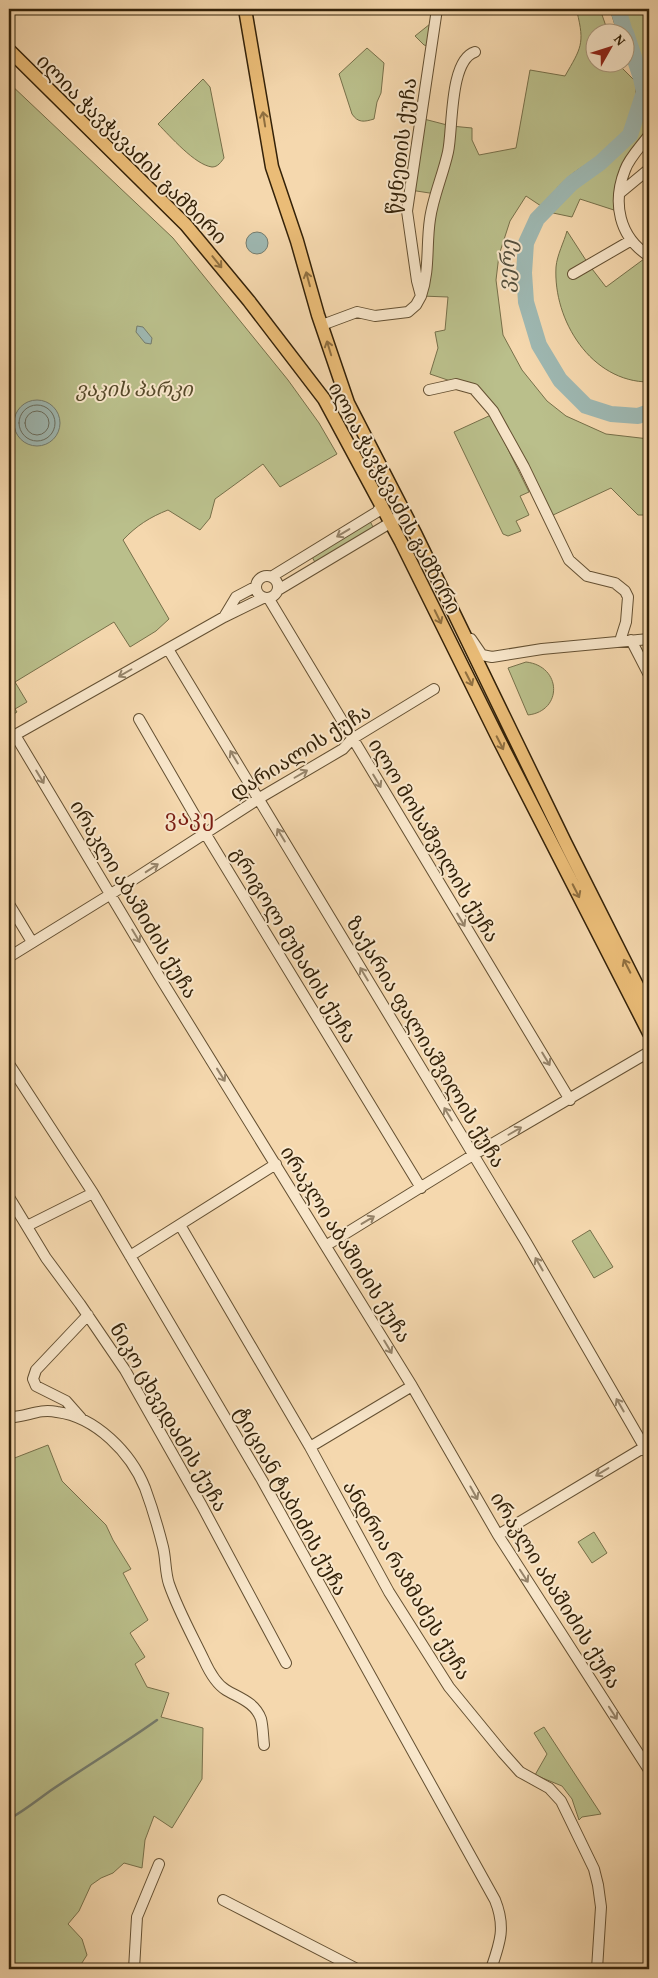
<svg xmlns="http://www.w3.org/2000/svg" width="658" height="1978" font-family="'Gentium Book Plus','Noto Serif Georgian',serif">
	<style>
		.green { fill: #babf8b; stroke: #77704a }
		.water { fill: #9eb8b2; stroke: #747c6e }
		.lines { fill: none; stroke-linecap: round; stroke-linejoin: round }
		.shore { stroke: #696d5e; stroke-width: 1 }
		.stream { stroke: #747c6e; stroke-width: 2.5 }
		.river { stroke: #9eb8b2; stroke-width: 16 }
		.minor-casing { stroke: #645032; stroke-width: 12 }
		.major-casing { stroke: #342209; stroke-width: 15 }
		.minor { stroke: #f8e6ca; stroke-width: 10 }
		.major { stroke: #eabc77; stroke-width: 12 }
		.oneway { stroke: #8f6f40 }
		.oneway2 { stroke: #96846a }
		.labels { text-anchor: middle; stroke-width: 4; stroke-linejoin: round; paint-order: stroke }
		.street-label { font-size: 20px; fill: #342209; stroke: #f8e6ca }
		.park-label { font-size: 20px; font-style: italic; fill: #56492a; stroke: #f8e6ca }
		.water-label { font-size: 21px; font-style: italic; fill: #544f3c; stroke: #f8e6ca }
		.quarter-label { font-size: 22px; letter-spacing: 1px; fill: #7a1f14; stroke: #f8e6ca }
	</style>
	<rect width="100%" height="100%" fill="#f5d8ae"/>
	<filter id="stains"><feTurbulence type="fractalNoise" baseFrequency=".004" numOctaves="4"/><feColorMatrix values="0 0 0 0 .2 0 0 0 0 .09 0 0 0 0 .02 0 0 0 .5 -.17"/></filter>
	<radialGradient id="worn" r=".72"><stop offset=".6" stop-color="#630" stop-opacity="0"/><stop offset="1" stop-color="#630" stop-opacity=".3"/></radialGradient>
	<path class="green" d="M 572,9 L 600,9 L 608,32 L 596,32 L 596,62 L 617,63 L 636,82 C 637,109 628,136 606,153 C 597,159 588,163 579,169 C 564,179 553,192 541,206 L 526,196 L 510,221 L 499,255 L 496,280 L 503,335 L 522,370 L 547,401 L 566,416 L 606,434 L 649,439 L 649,515 L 638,515 L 611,488 L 551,516 L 474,389 L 430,374 L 438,348 L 435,332 L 445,330 L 448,297 L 421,296 L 436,194 L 410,190 L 420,118 L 451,126 L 472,128 L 472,140 L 479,155 L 516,148 L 530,70 L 565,76 C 581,48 585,44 577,12 Z
		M 610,9 L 649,9 L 649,135 L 625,169 L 620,212 L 580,199 L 572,217 L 553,213 L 579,183 L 605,166 L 632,140 L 649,91 L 642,70 L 633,61 L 626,50 L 626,32 L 617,32 Z
		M 430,24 L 428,46 L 424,45 L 415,36 Z
		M 367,48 L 384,63 L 381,93 L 377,102 L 374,119 C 364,122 358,123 352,114 L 339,74 Z
		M 203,79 L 210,87 L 224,158 C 221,162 218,167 212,167 C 195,165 170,136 158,124 Z
		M 9,83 L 173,238 L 288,380 L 319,423 L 337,454 L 280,487 L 263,464 L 215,499 L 210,518 L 200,530 L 168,510 C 150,517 136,526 123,540 L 169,619 L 156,631 L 130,647 L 114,622 L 15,682 L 27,702 L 15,709 L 17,712 L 9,717 Z
		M 567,231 L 589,265 L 606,287 L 648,256 L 649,256 L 649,382 C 591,382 553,320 556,267 C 557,255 564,242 567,231 Z
		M 491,415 L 529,492 L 520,496 L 529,515 L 516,521 L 521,531 L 508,536 L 503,534 L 454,432 Z
		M 370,521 L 374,529 L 316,564 L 312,557 Z
		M 526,662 C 562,666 563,711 528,715 L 508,668 Z
		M 590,1230 L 613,1267 L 594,1278 L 572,1241 Z
		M 48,1445 L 62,1481 L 106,1525 L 113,1540 L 131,1569 L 123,1573 L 148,1620 L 130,1633 L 145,1657 L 135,1664 L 147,1687 L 169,1693 L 161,1717 L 203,1728 L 202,1779 L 172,1828 L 154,1816 L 145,1840 L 142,1868 L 124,1863 L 113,1873 L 101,1878 L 91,1885 L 79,1911 L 68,1924 L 82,1939 L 87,1955 L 78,1969 L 9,1969 L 9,1466 L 12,1459 Z
		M 594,1532 L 607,1553 L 592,1563 L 578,1542 Z
		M 544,1727 L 601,1814 L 582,1817 L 579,1820 L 572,1799 L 562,1786 L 535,1775 L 547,1754 L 534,1733 Z"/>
	<path class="water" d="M246 243a11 11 0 1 1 22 0a11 11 0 1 1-22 0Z
		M 137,326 L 143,327 L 152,338 L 151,344 L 145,343 L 136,332 Z
		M14 423a23 23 0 1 1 46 0a23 23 0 1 1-46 0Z"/>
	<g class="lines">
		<path class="shore" d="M19 423a18 18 0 1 1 36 0a18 18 0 1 1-36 0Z
			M25 423a12 12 0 1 1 24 0a12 12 0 1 1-24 0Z"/>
		<path class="stream" d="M 9,1819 C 24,1811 36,1801 50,1791 C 85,1767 122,1745 157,1720"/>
		<path class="river" d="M 618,9 L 625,32
			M 626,33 L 641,78 L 644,92 L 630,135 L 600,163 L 572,183 L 537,219 L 526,243 L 524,273 L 526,302 L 539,345 L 560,380 L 586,406 L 611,414 L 638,416 L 649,412"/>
		<defs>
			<path id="minor" d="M 649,135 C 642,145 629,158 625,170 C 612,203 619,237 649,256
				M 620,193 L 649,169
				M 573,274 L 630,241
				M 421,296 C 430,270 426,245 430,219 C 433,197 443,175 448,152 C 453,130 449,60 475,52
				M 322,325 L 357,312 L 375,316 L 408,312 L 416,305 L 421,296 L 417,281 L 407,211 L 437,9
				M 429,390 L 456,384 L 474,389 L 493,411 L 524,467 L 569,560 L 587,576 L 615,583 L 625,591 L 628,597 L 626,622 L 620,641
				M256 587a11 11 0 1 1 22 0a11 11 0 1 1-22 0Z
				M 271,577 L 377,512 L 382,505
				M 278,590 L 395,520 L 400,514 L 401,506
				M 269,599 L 570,1100
				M 224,617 L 236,597 L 255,587
				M 471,639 L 482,655 L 492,657 L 542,649 L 649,639
				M 631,640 L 649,675
				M 168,649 L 526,1242 L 649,1455
				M 139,719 L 205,833 L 421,1188
				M 10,734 L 15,735 L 224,617 L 263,598
				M 15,735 L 159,976 L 412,1386 L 498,1535 L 649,1770
				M 9,904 L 32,942
				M 9,957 L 111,894 L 263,796 L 343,749 L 352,739 L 434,689
				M 9,1064 L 93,1193 L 262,1480 L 495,1900 C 506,1927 500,1943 491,1969
				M 9,1197 L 46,1258 L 80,1304 L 125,1370 L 202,1506 L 286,1663
				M 180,1225 L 310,1447 L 389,1592 L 449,1687 L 503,1753 L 520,1772 L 549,1788 L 561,1801 L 594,1869 L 598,1885 L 601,1907 L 597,1969
				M 27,1226 L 93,1193
				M 327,1245 L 473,1155 L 649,1052
				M 130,1256 L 276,1164
				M 9,1417 C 26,1418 37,1408 57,1412 C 96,1417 131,1453 145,1488 C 152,1507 158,1527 163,1547 C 166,1559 165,1572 169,1584 C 178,1610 192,1635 204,1660 C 209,1671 216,1684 226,1690 C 239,1698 255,1702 261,1719 C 263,1727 263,1737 264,1745
				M 81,1418 L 66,1401 L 36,1386 L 33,1379 L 36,1370 L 88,1315
				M 310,1447 L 412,1386
				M 498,1535 L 648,1445
				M 223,1900 L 357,1969
				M 134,1969 L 137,1917 L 159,1864"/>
			<path id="major" d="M 245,9 L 272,167 L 297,241 L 318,315 L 348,403 L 416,535 L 565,842 L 649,1009
				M 9,50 L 186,225 L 249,301 L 324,399 L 401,542 L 499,740 L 649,1033"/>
		</defs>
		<use href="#minor" class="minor-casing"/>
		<use href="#major" class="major-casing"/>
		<use href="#minor" class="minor"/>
		<use href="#major" class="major"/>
	</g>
	<defs><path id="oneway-shaft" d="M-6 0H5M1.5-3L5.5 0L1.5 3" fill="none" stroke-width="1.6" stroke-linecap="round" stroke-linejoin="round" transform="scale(1.25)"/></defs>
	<g class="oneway">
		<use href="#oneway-shaft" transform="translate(264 119) rotate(-99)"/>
		<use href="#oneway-shaft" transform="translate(217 262) rotate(51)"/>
		<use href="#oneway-shaft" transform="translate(308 279) rotate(-105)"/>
		<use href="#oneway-shaft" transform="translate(329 348) rotate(-107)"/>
		<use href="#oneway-shaft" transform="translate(438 617) rotate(64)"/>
		<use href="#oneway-shaft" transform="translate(469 679) rotate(63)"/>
		<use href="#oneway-shaft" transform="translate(500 743) rotate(63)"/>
		<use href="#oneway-shaft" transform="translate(576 891) rotate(63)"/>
		<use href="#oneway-shaft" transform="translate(627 966) rotate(-117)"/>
	</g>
	<g class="oneway2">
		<use href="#oneway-shaft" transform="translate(343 533) rotate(149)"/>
		<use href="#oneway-shaft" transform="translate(125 673) rotate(150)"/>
		<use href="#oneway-shaft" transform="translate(234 757) rotate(-121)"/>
		<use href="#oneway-shaft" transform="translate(301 774) rotate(-30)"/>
		<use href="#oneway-shaft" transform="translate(40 777) rotate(59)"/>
		<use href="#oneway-shaft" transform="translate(377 781) rotate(59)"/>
		<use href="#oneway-shaft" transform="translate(281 835) rotate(-121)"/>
		<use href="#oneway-shaft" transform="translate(152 868) rotate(-33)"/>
		<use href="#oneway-shaft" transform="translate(461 920) rotate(59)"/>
		<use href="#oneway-shaft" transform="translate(136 936) rotate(59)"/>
		<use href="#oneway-shaft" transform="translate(364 974) rotate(-121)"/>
		<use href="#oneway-shaft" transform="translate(546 1059) rotate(59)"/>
		<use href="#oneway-shaft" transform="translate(221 1075) rotate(58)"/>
		<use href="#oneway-shaft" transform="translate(448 1114) rotate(-121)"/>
		<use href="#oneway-shaft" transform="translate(515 1131) rotate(-30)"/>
		<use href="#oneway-shaft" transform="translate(368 1220) rotate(-31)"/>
		<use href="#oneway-shaft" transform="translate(539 1264) rotate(-120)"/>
		<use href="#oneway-shaft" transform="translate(388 1347) rotate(59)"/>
		<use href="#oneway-shaft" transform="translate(620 1405) rotate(-120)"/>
		<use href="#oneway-shaft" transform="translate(602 1472) rotate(149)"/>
		<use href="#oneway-shaft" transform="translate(474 1493) rotate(61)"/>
		<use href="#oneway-shaft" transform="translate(524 1576) rotate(57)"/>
		<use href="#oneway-shaft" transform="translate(613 1713) rotate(57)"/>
	</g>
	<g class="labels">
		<g class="street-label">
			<text transform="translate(401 146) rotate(-83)" y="7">წყნეთის ქუჩა</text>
			<text transform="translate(132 149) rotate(45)" y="7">ილია ჭავჭავაძის გამზირი</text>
			<text transform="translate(395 498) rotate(62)" y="7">ილია ჭავჭავაძის გამზირი</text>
			<text transform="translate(300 752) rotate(-32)" y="7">დარიალის ქუჩა</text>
			<text transform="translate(434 840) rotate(59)" y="7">ილო მოსაშვილის ქუჩა</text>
			<text transform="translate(134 899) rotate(59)" y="7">ირაკლი აბაშიძის ქუჩა</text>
			<text transform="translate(294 945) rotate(59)" y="7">გრიგოლ მუხაძის ქუჩა</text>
			<text transform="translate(426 1042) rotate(59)" y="7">ზაქარია ფალიაშვილის ქუჩა</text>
			<text transform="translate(346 1244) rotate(58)" y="7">ირაკლი აბაშიძის ქუჩა</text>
			<text transform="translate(169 1417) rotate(60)" y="7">ნიკო ცხვედაძის ქუჩა</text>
			<text transform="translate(291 1501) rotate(61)" y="7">ტიციან ტაბიძის ქუჩა</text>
			<text transform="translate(407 1580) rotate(59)" y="7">ანდრია რაზმაძეს ქუჩა</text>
			<text transform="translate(556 1590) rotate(58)" y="7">ირაკლი აბაშიძის ქუჩა</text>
		</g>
		<g class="park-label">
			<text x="134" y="396">ვაკის პარკი</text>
		</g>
		<g class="water-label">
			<text transform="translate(507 266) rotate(-86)" y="7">ვერე</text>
		</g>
		<g class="quarter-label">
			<text x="190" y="825">ვაკე</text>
		</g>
	</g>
	<rect width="658" height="1978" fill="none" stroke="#f5d8ae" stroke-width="30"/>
	<rect x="10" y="10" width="638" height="1958" fill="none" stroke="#342209" stroke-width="2.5"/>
	<rect x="15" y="15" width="628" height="1948" fill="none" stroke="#342209"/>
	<g transform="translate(610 48) rotate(51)"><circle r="24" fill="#f8e6ca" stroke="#aa987d"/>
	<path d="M0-4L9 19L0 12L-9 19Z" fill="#8f2418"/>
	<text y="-8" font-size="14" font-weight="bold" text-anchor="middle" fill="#342209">N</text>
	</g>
	<rect width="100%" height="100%" filter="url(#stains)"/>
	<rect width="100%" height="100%" fill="url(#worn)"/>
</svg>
